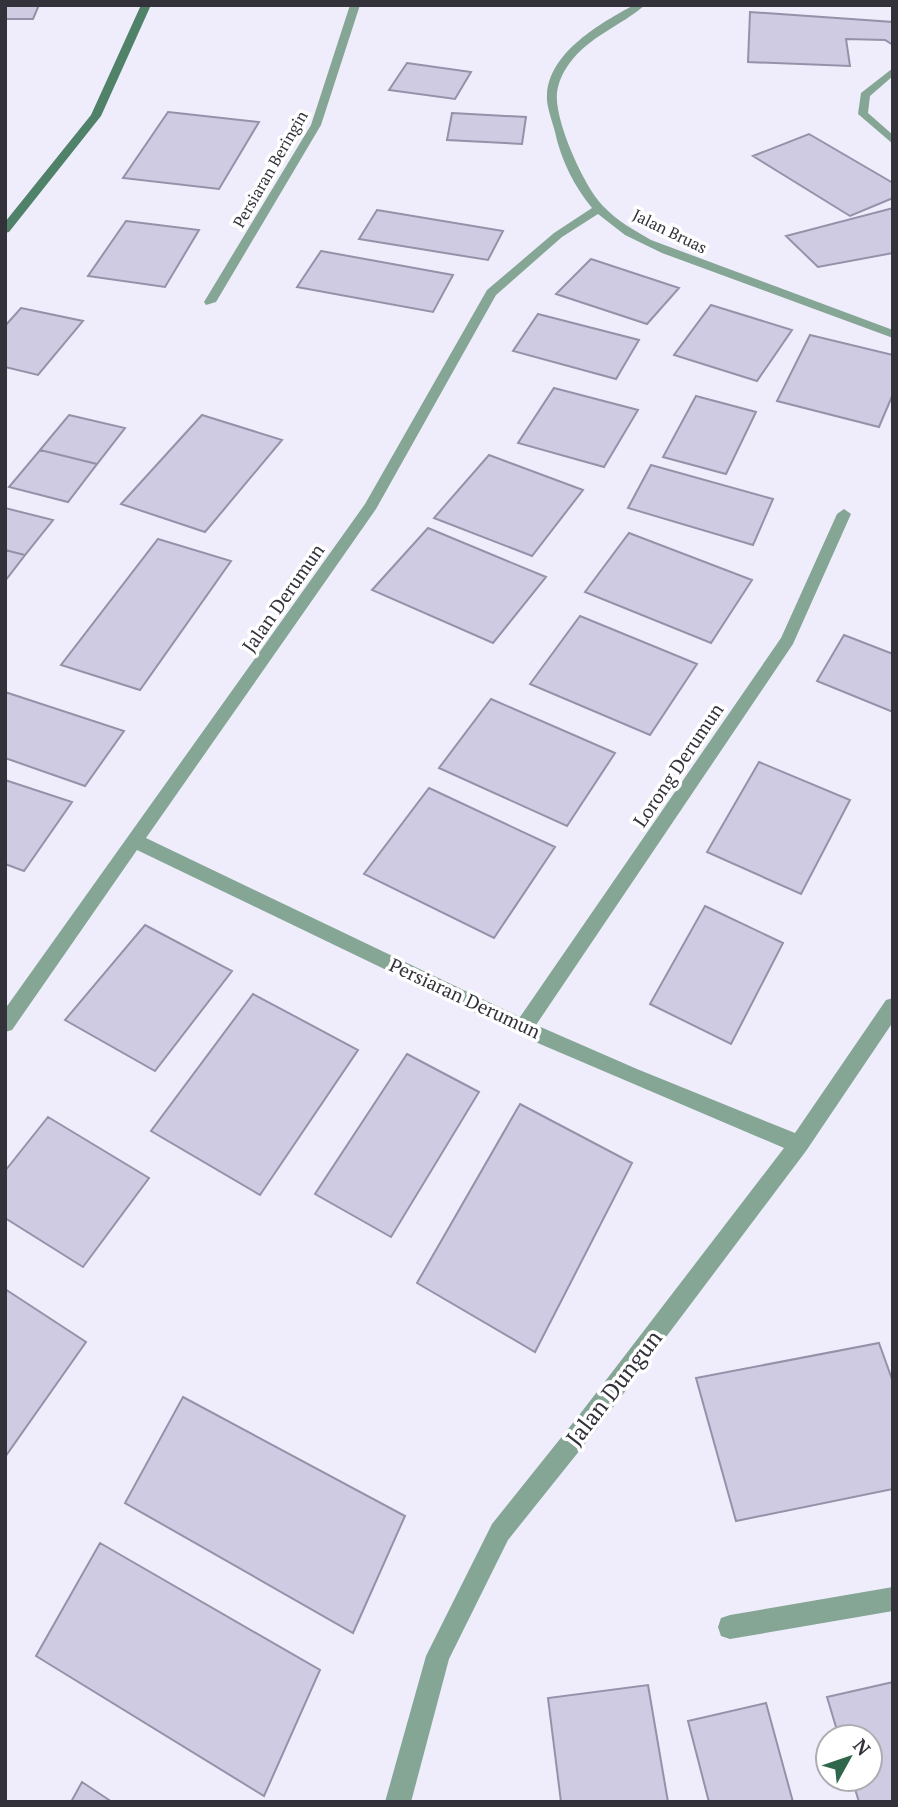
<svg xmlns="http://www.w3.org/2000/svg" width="898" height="1807" font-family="'PT Serif',serif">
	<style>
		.building { fill: #cecbe3; stroke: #9492a8; stroke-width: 2 }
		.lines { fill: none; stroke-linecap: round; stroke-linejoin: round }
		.street { fill: #85a694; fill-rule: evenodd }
		.secondary { fill: #508269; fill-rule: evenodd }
		.labels { text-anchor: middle; stroke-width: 7; stroke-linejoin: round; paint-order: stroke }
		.far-street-label { font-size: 16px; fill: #33323b; stroke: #fff }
		.street-label { font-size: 19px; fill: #33323b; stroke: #fff }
		.near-street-label { font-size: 23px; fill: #33323b; stroke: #fff }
	</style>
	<rect width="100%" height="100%" fill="#efedfc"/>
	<path class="building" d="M 5,5 L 39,5 L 33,19 L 5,19 Z
		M 750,12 L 893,22 L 893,45 L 885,40 L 846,39 L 850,66 L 748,62 Z
		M 407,63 L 471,72 L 455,99 L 389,90 Z
		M 168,112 L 259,122 L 219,189 L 123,178 Z
		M 452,113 L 526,117 L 522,144 L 447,140 Z
		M 809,134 L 893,183 L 893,198 L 850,216 L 753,156 Z
		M 893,208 L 893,253 L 818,267 L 786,236 Z
		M 377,210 L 503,231 L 488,260 L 359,239 Z
		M 126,221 L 199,230 L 165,287 L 88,276 Z
		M 321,251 L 453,275 L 433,312 L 297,287 Z
		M 591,259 L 679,288 L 647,324 L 556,294 Z
		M 711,305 L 792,330 L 757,381 L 674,355 Z
		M 21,308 L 83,321 L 38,375 L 5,367 L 5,326 Z
		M 538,314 L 639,340 L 616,379 L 513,351 Z
		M 810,335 L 893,355 L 893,394 L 879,427 L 777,401 Z
		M 554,388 L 638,410 L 604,467 L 518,443 Z
		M 696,396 L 756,412 L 726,474 L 663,457 Z
		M 69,415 L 125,428 L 97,464 L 40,450 Z
		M 202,415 L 282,440 L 205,532 L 121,504 Z
		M 40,450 L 97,464 L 68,502 L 9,487 Z
		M 489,455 L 583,490 L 532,556 L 434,518 Z
		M 651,465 L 773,499 L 753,545 L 628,508 Z
		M 5,508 L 53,520 L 25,555 L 5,550 Z
		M 428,528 L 546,577 L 493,643 L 372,590 Z
		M 629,533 L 752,580 L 711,643 L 585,592 Z
		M 158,539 L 231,561 L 140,690 L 61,665 Z
		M 5,550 L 25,555 L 5,581 Z
		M 580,616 L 697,664 L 650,735 L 530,684 Z
		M 844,635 L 893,654 L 893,712 L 817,681 Z
		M 5,692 L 124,731 L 85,786 L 5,758 Z
		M 491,699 L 615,753 L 567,826 L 439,768 Z
		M 759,762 L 850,800 L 801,894 L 707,852 Z
		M 5,780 L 72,802 L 24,871 L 5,864 Z
		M 429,788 L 555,847 L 494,938 L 364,874 Z
		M 705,906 L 783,943 L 731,1044 L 650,1004 Z
		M 145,925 L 232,971 L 155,1071 L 65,1020 Z
		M 253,994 L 358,1050 L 260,1195 L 151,1131 Z
		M 407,1054 L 479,1092 L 391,1237 L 315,1194 Z
		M 520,1104 L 632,1163 L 535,1352 L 417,1283 Z
		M 48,1117 L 149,1178 L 83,1267 L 5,1218 L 5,1171 Z
		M 5,1289 L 86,1342 L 5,1457 Z
		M 879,1343 L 893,1382 L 893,1489 L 736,1521 L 696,1378 Z
		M 183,1397 L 405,1516 L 353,1633 L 125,1503 Z
		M 100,1543 L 320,1670 L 264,1796 L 36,1656 Z
		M 893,1682 L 893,1802 L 859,1802 L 852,1779 L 870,1779 L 870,1737 L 839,1737 L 827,1697 Z
		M 648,1685 L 668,1802 L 561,1802 L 548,1698 Z
		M 766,1703 L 793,1802 L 709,1802 L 688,1721 Z
		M 82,1782 L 112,1802 L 71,1802 Z"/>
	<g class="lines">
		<path class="street" d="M 350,5 L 360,5 L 321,125 L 216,302 L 206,305 L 204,302 L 311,125 Z
			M 634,5 L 645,5 C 621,26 589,36 569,64 C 563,72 558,83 557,93 C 554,120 584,187 603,206 C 617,221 634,230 651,240 L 893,330 L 893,338 L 662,253 L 625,235 L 598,214 L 562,237 L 496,295 L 376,509 L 146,838 L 520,1017 L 781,638 L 837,514 L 844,509 L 851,514 L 793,644 L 536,1025 L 637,1069 L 795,1133 L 886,1000 L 893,998 L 893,1022 L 806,1151 L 596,1430 L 508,1540 L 449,1659 L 411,1802 L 385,1802 L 426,1656 L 492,1524 L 580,1414 L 784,1148 L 540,1044 L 137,850 L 12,1030 L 5,1032 L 5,1009 L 365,504 L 487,290 L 554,233 L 592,208 C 574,186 561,160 555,132 C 552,120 546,106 547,95 C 549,52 601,23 634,5 Z
			M 893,68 L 893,76 L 870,96 L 868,113 L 893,135 L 893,144 L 858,114 L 861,93 Z
			M 893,1587 L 893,1611 L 730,1639 L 721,1636 L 718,1627 L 721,1618 L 730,1615 Z"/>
		<path class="secondary" d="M 141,5 L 151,5 L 101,116 L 9,232 L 5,233 L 5,222 L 91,115 Z"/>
	</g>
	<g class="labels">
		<g class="far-street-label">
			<text transform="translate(270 169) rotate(-60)" y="6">Persiaran Beringin</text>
			<text transform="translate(670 231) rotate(26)" y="6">Jalan Bruas</text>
		</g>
		<g class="street-label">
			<text transform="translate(283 598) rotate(-55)" y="7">Jalan Derumun</text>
			<text transform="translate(678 765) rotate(-56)" y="7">Lorong Derumun</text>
			<text transform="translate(465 998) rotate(25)" y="7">Persiaran Derumun</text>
		</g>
		<g class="near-street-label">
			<text transform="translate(614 1388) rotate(-52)" y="8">Jalan Dungun</text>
		</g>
	</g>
	<rect width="898" height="1807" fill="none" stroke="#33323b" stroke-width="14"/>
	<g transform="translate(849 1758) rotate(50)"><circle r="33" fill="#ffffff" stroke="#adadb1" stroke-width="2"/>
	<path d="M0-5L12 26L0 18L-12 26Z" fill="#30664c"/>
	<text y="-10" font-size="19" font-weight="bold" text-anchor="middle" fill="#33323b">N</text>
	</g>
</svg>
